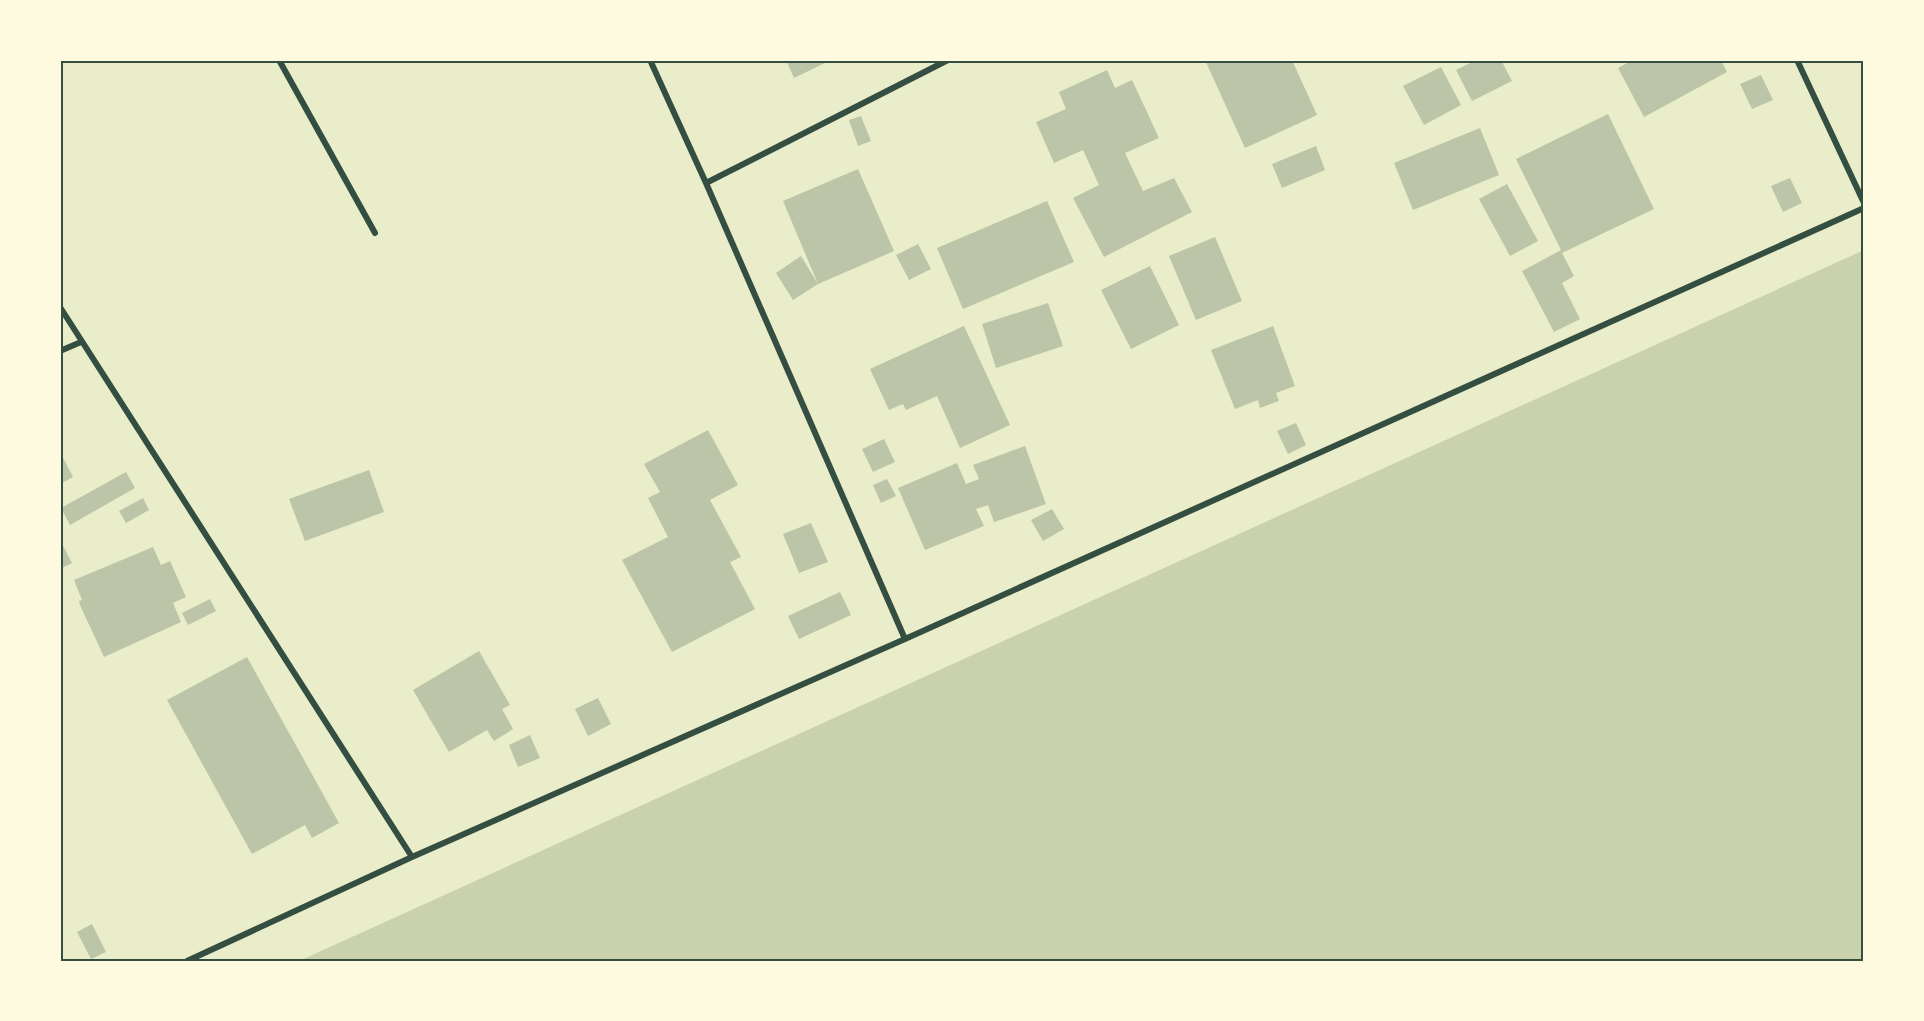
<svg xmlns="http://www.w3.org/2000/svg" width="1924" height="1021" font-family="'Golos Text',sans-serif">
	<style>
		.green { fill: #cad2ad }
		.building { fill: #bcc5a7 }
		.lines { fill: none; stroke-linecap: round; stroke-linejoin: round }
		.minor { stroke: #344e41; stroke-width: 6 }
		.neatline { fill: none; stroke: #344e41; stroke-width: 2 }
	</style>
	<rect width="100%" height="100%" fill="#e9edc9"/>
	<path class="green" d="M 1864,250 L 1864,961 L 299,961 Z"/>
	<path class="building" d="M 786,60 L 826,60 L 827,62 L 794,78 Z
		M 1205,60 L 1292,60 L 1317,115 L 1245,148 Z
		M 1476,60 L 1501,60 L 1512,81 L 1472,101 L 1456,70 Z
		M 1633,60 L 1721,60 L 1727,72 L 1644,117 L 1618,68 Z
		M 1441,67 L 1461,105 L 1424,125 L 1403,86 Z
		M 1107,70 L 1115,88 L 1132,80 L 1159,138 L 1125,153 L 1143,191 L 1174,178 L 1192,212 L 1104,257 L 1073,198 L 1099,185 L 1083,150 L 1054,163 L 1036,122 L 1066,109 L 1059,92 Z
		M 1761,75 L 1773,100 L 1752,109 L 1740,84 Z
		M 1608,114 L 1654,209 L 1562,253 L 1574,276 L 1562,283 L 1580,319 L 1554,332 L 1522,271 L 1561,250 L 1516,159 Z
		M 861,116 L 871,141 L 858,146 L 849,120 Z
		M 1480,128 L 1499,175 L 1413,210 L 1394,163 Z
		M 1316,146 L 1325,170 L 1282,188 L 1272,164 Z
		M 858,169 L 894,251 L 818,284 L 793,300 L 776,273 L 801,256 L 818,284 L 783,201 Z
		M 1790,178 L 1802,203 L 1783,212 L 1771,186 Z
		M 1507,184 L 1538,241 L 1510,256 L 1479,199 Z
		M 1047,201 L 1074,262 L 963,309 L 937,248 Z
		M 1215,237 L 1242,301 L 1196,320 L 1169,256 Z
		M 918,244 L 931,269 L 909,280 L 896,255 Z
		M 1150,266 L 1179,325 L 1131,349 L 1101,290 Z
		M 1048,303 L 1063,346 L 996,368 L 982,324 Z
		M 964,326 L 1010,425 L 960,448 L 937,396 L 906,410 L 903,404 L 889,410 L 870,369 Z
		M 1273,326 L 1295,386 L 1276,393 L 1279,401 L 1260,408 L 1258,400 L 1235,409 L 1211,350 Z
		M 1296,423 L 1306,445 L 1288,454 L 1277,431 Z
		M 708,430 L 738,485 L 710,500 L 741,557 L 730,562 L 755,609 L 672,652 L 622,560 L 668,537 L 648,498 L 660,492 L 644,464 Z
		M 884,439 L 895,462 L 873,472 L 862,449 Z
		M 1025,446 L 1046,504 L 994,522 L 988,505 L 976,509 L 984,526 L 925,550 L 898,488 L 957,463 L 966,484 L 979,479 L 973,465 Z
		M 60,452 L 73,477 L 60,484 Z
		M 369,470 L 384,512 L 305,541 L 289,499 Z
		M 126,472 L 135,488 L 70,525 L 61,508 Z
		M 887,479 L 896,496 L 881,503 L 873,485 Z
		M 143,498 L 149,510 L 126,523 L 119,511 Z
		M 1052,509 L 1064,529 L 1043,541 L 1031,520 Z
		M 811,523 L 828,562 L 799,573 L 783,534 Z
		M 62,544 L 72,563 L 60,569 L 60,545 Z
		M 153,547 L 161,565 L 170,561 L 186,597 L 173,603 L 181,622 L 104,657 L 80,605 L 79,601 L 82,600 L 74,580 Z
		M 840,592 L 851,615 L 799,639 L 788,616 Z
		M 210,599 L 216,611 L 188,625 L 182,613 Z
		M 479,651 L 510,705 L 502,709 L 513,729 L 494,741 L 487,730 L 449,752 L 413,690 Z
		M 247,657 L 339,823 L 312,838 L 305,825 L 252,854 L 167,700 Z
		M 598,698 L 611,724 L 588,736 L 575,709 Z
		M 530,735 L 540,758 L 518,767 L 509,745 Z
		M 92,924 L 106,952 L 91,959 L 77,932 Z"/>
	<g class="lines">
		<path class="minor" d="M 279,60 L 375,233
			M 650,60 L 706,183 L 948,60
			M 1797,60 L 1864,203
			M 706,183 L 905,639
			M 60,307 L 412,857
			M 60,351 L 81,342
			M 187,961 L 412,857 L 905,639 L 1864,208"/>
	</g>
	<rect width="1924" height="1021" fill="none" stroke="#fefae0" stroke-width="123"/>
	<rect x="62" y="62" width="1800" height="898" class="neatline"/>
</svg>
